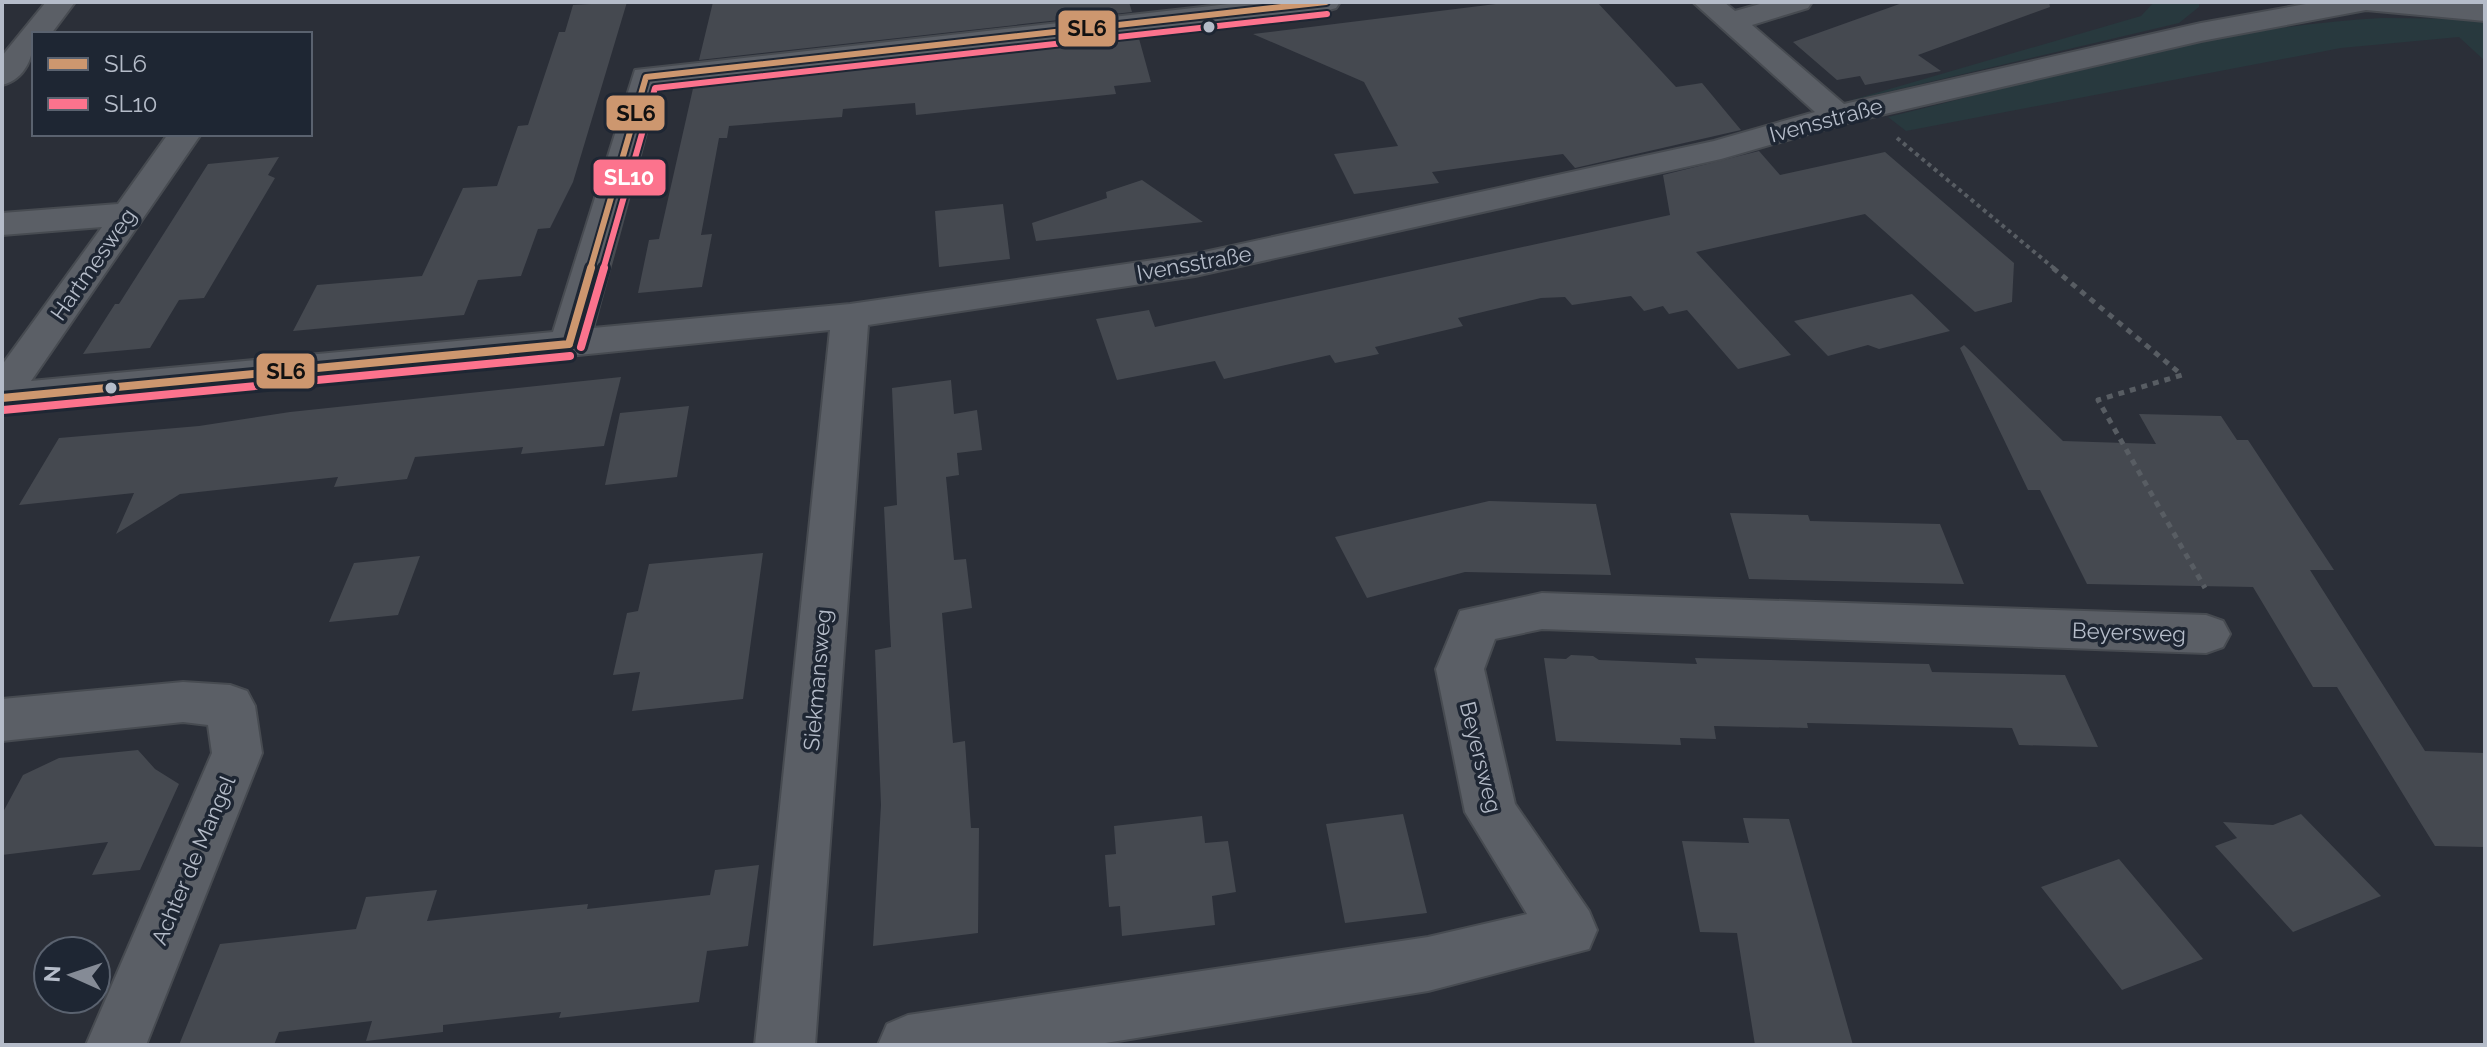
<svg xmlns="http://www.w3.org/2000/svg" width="2487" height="1047" font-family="Raleway,sans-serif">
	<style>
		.green { fill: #28393e }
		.building { fill: #454950 }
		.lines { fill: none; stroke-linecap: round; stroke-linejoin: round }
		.minor-casing { stroke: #474b51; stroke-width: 4 }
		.path-far1 { stroke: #585d63; stroke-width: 4; stroke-dasharray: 4 4; stroke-linecap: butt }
		.path { stroke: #585d63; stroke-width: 5; stroke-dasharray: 6 6; stroke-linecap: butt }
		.minor { fill: #5b5f66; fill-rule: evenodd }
		.bus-1-far1-casing { stroke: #1e2633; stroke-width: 10 }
		.bus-1-casing { stroke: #1e2633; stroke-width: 14 }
		.bus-2-far1-casing { stroke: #1e2633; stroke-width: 10 }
		.bus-2-casing { stroke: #1e2633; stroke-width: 14 }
		.bus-1-far1 { stroke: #cd976f; stroke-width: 6 }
		.bus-1 { stroke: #cd976f; stroke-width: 8 }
		.bus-2-far1 { stroke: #fc738d; stroke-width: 6 }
		.bus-2 { stroke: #fc738d; stroke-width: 8 }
		.bus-dot { fill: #b5bcc9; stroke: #1e2633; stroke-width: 3 }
		.labels { text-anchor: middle; stroke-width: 7; stroke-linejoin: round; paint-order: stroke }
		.street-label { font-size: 22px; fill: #b5bcc9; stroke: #1e2633 }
		.line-badge { stroke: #1e2633; stroke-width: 3 }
		.badge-label { font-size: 22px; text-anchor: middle; font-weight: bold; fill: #fff }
		.pale-badge-label { font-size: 22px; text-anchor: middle; font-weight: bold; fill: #111 }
	</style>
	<rect width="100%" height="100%" fill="#2b2f38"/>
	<path class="green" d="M 2154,2 L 2199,2 L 2199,7 L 2179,23 L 1845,102 L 2141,16 Z
		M 2382,18 L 2485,19 L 2485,61 L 2459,37 L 2341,48 L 1906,131 L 1888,117 C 2052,77 2214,27 2382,18 Z"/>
	<path class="building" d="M 627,2 L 573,182 L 550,228 L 538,229 L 521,276 L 478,280 L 464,315 L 293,331 L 317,285 L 422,276 L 463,188 L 497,186 L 518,126 L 528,125 L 559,32 L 565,32 L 573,5 Z
		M 713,2 L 1129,2 L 1132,12 L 699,60 Z
		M 1512,2 L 1597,2 L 1676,87 L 1702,83 L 1741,130 L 1575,168 L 1563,154 L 1432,172 L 1439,183 L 1354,194 L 1334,154 L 1398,146 L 1364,82 L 1253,34 Z
		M 1905,2 L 2049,2 L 2050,7 L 1918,55 L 1941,71 L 1865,85 L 1860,76 L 1837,80 L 1793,42 Z
		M 1138,35 L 1151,82 L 1114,86 L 1116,94 L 916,115 L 915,103 L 843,109 L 842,117 L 729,126 L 727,138 L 719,138 L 701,235 L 712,234 L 702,287 L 638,293 L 649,240 L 659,239 L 694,84 Z
		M 1759,151 L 1780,175 L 1885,152 L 2014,263 L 2012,302 L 1975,312 L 1865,214 L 1696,252 L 1791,355 L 1738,369 L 1687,310 L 1669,314 L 1663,306 L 1644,311 L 1631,296 L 1572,305 L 1565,297 L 1541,298 L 1458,318 L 1463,326 L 1375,347 L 1379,354 L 1335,363 L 1330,355 L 1224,379 L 1215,361 L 1117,380 L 1096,319 L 1149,310 L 1155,327 L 1670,215 L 1663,175 Z
		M 279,157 L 268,175 L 275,178 L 204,298 L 179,300 L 150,348 L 83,354 L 115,304 L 119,304 L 208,164 Z
		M 1142,180 L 1203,222 L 1036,241 L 1032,223 L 1107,198 L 1106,192 Z
		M 1003,204 L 1010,259 L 939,267 L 935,211 Z
		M 1912,294 L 1950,331 L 1879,349 L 1868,345 L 1828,356 L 1794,321 Z
		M 1964,345 L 2063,441 L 2156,444 L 2139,414 L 2221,416 L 2237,440 L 2248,440 L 2334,570 L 2310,570 L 2425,751 L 2485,753 L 2485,847 L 2435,846 L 2337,687 L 2313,687 L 2253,587 L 2087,584 L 2040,490 L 2028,490 L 1960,348 Z
		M 621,377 L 604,446 L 521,454 L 523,447 L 415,457 L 407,479 L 334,487 L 338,477 L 180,494 L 116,534 L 134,493 L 19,505 L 59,438 L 199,426 L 290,412 Z
		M 951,380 L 954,414 L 977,410 L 982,450 L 957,453 L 959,475 L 946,477 L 954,560 L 966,559 L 972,608 L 942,613 L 953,743 L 965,741 L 971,828 L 979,828 L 978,933 L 873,946 L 881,805 L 875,650 L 891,647 L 884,507 L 897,505 L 892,388 Z
		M 689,406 L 677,477 L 605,485 L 620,413 Z
		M 1489,501 L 1596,504 L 1611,575 L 1465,572 L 1367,598 L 1335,537 Z
		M 1730,513 L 1808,515 L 1810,521 L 1940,524 L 1964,584 L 1749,579 Z
		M 763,553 L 743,699 L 632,711 L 640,672 L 613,675 L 627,613 L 638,611 L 649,564 Z
		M 420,556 L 398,615 L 329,622 L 354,563 Z
		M 1571,655 L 1593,656 L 1599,660 L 1697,664 L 1695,658 L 1929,664 L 1932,672 L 2065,675 L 2098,747 L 2019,745 L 2012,728 L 1807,723 L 1808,728 L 1714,726 L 1716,739 L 1680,738 L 1681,745 L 1556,741 L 1544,658 L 1566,659 Z
		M 138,750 L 155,769 L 179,784 L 140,870 L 92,875 L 108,842 L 2,855 L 2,814 L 23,775 L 59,758 Z
		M 1403,814 L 1427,913 L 1345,923 L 1326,824 Z
		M 2301,814 L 2381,896 L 2293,932 L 2215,846 L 2237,838 L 2223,822 L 2273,825 Z
		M 1202,816 L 1205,843 L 1228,841 L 1236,892 L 1212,896 L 1215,925 L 1122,936 L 1120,906 L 1109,907 L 1105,855 L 1116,854 L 1114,826 Z
		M 1743,818 L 1789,819 L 1853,1045 L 1755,1045 L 1737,933 L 1700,932 L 1682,841 L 1749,843 Z
		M 2119,859 L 2203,959 L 2122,990 L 2041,887 Z
		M 759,865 L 748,946 L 707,951 L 699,1002 L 559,1018 L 561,1012 L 443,1025 L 443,1032 L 366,1041 L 372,1021 L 279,1032 L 274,1045 L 179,1045 L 220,944 L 356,929 L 366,897 L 437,890 L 427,921 L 588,904 L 587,909 L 710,895 L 715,870 Z"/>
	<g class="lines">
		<defs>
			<path id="minor" d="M 46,2 L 75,2 L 51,34 L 34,34 C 34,56 26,79 2,85 L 2,56 Z
				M 1247,2 L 1340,2 L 1336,8 L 1326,11 L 659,85 L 593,328 L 850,304 L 1195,254 L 1714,141 L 1815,112 L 1693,2 L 1724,2 L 1735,11 L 1767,2 L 1812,2 L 1808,8 L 1752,25 L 1844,104 L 2201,23 L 2317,2 L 2485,3 L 2485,21 L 2366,10 L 2201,41 L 1846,123 L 1721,159 L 1195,276 L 868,325 L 815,1045 L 755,1045 L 830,330 L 2,412 L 2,365 L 102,227 L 2,235 L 2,213 L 118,204 L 168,134 L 201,134 L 31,381 L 553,332 L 635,70 Z
				M 1542,593 L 2206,615 L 2223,621 L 2230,634 L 2223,647 L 2206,653 L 1542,629 L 1495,639 L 1484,669 L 1515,804 L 1589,911 L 1597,930 L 1589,949 L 1428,991 L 1093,1045 L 878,1045 L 887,1024 L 908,1015 L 1428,937 L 1527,914 L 1465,812 L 1436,669 L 1460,611 Z
				M 183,682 L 230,685 L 247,691 L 255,706 L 262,753 L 146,1045 L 86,1045 L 212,753 L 208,725 L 183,722 L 2,741 L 2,699 Z"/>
		</defs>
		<use href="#minor" class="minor-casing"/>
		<path class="path-far1" d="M 1897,138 L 2056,270"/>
		<path class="path" d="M 2053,268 L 2182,375 L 2098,400 L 2205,588"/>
		<use href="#minor" class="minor"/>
		<defs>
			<path id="bus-1-far1" d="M 590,270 L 646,77 L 1326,2"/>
			<path id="bus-1" d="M 569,344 L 591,268
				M 2,398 L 569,344"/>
			<path id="bus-2-far1" d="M 603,270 L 655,88 L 1327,14"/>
			<path id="bus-2" d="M 581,347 L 604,268
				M 3,410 L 570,356"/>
		</defs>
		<use href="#bus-1-far1" class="bus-1-far1-casing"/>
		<use href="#bus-1" class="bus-1-casing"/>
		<use href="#bus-2-far1" class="bus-2-far1-casing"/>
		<use href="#bus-2" class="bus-2-casing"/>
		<use href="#bus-1-far1" class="bus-1-far1"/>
		<use href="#bus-1" class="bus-1"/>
		<use href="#bus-2-far1" class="bus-2-far1"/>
		<use href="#bus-2" class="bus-2"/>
	</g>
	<g class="bus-dot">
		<circle cx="1209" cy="27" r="7"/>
		<circle cx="111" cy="388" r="7"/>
	</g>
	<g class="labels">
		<g class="street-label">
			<text transform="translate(1826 120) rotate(-15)" y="8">Ivensstraße</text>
			<text transform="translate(1194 263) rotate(-10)" y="8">Ivensstraße</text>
			<text transform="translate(93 264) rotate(-55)" y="8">Hartmesweg</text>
			<text transform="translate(2129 632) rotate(2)" y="8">Beyersweg</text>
			<text transform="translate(817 680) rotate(-85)" y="8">Siekmansweg</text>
			<text transform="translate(1481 757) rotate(76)" y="8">Beyersweg</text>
			<text transform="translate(193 860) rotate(-67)" y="8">Achter de Mangel</text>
		</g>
	</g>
	<g class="line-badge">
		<rect x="1057" y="9" width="60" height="39" rx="8" fill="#cd976f"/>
		<rect x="605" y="94" width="61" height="38" rx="8" fill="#cd976f"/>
		<rect x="592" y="158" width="75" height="39" rx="8" fill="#fc738d"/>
		<rect x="255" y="352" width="61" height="38" rx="8" fill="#cd976f"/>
	</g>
	<g class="badge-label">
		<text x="629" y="185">SL10</text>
	</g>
	<g class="pale-badge-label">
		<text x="1087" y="36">SL6</text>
		<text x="636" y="121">SL6</text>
		<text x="286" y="379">SL6</text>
	</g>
	<rect width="2487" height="1047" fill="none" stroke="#b5bcc9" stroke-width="8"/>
	<rect x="32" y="32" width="280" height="104" fill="#1e2633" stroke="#5a626f" stroke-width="2"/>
	<rect x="48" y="58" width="40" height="12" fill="#cd976f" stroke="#5a626f" stroke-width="2"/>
	<text x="104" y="72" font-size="24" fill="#b5bcc9">SL6</text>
	<rect x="48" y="98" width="40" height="12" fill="#fc738d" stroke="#5a626f" stroke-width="2"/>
	<text x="104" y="112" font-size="24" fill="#b5bcc9">SL10</text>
	<g transform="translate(72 975) rotate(273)"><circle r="38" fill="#1e2633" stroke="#5a626f" stroke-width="2"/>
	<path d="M0-6L14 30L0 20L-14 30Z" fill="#858b96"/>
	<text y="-12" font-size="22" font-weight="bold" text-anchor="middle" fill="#b5bcc9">N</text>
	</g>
</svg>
